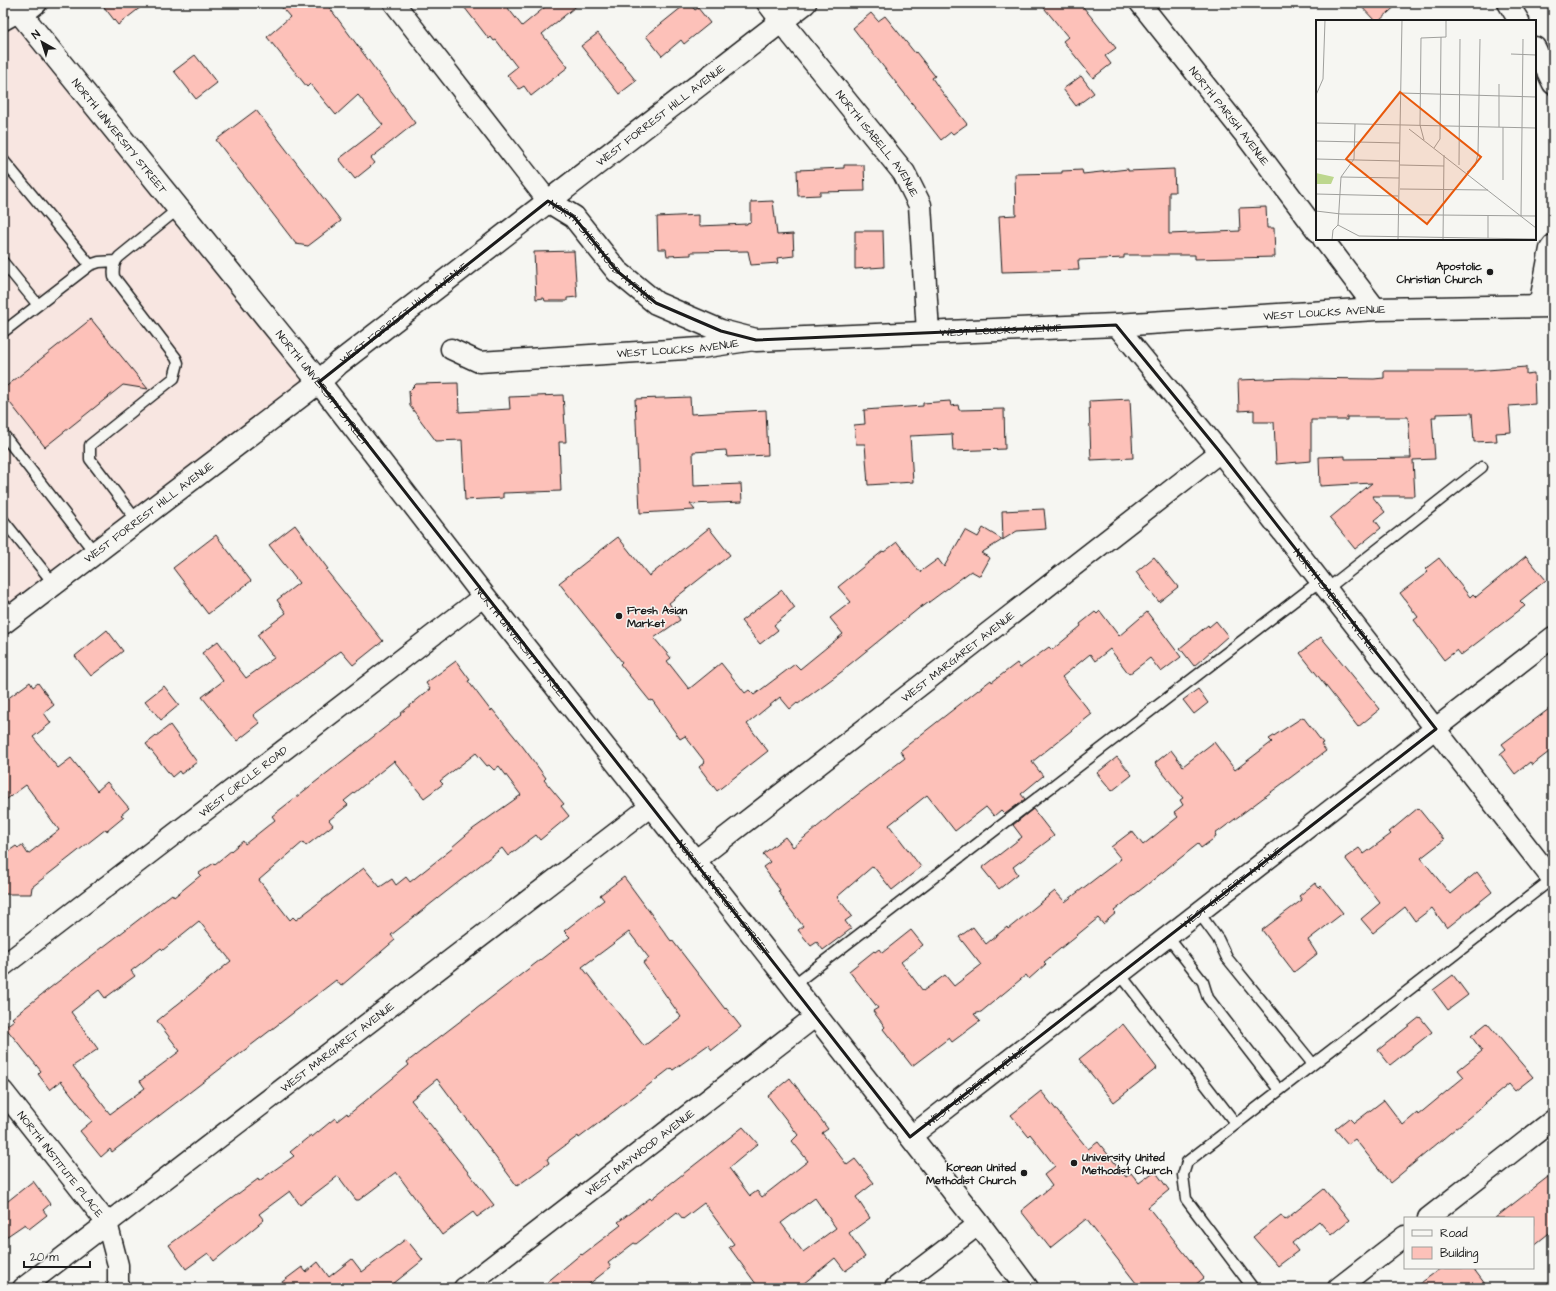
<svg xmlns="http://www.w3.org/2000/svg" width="1556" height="1291" font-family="'Architects Daughter',sans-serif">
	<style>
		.built { fill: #f8e6e1 }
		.building { fill: #fdc1b9; stroke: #1c1c1c; fill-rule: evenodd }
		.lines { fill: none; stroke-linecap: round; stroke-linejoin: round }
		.service-casing { stroke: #1c1c1c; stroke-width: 13 }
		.minor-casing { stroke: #1c1c1c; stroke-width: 23 }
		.tertiary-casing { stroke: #1c1c1c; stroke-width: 25 }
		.secondary-casing { stroke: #1c1c1c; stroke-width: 25 }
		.service { stroke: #f6f6f2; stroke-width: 10 }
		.minor { stroke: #f6f6f2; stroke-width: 20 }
		.tertiary { stroke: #f6f6f2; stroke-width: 22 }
		.secondary { stroke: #f6f6f2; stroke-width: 22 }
		.marked { fill: none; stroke: #1c1c1c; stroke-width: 3; stroke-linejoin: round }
		.poi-dot { fill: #1c1c1c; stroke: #f6f6f2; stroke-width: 1.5 }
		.labels { text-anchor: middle; stroke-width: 3; stroke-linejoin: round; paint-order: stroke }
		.street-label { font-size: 11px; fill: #1c1c1c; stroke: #f6f6f2 }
		.poi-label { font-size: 11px; font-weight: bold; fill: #1c1c1c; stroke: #f6f6f2; text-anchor: end }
		.inset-road { fill: none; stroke: #9f9f9c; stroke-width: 1 }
		.view { fill: #e8590c; fill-opacity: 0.15; stroke: #e8590c; stroke-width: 2 }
		.inset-edge { fill: none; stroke: #1c1c1c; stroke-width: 2 }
	</style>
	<rect width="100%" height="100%" fill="#f6f6f2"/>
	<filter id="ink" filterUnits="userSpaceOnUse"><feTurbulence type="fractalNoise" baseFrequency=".025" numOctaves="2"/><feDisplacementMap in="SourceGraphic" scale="8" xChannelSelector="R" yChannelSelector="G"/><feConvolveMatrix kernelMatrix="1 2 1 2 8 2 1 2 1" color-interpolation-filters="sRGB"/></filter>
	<g filter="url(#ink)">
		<path class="built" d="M 3,8 L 305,384 L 3,619 Z"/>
		<path class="building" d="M 101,3 L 146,3 L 118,25 Z
			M 278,3 L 326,3 L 415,123 L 371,158 L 375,163 L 355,179 L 339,159 L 383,125 L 358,95 L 336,115 L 310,84 L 307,87 L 267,37 L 290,17 Z
			M 461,3 L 504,3 L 522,26 L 550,3 L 580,3 L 542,34 L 568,67 L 531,96 L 524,86 L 519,89 L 507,75 L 517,67 L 496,40 L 494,41 L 491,37 L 489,39 Z
			M 687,3 L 689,3 L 695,10 L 698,8 L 710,23 L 684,44 L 681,40 L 662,56 L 646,36 Z
			M 1040,3 L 1080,3 L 1116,48 L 1105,56 L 1111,64 L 1093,78 L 1063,41 L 1068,37 Z
			M 1358,3 L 1399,3 L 1379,21 L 1375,21 Z
			M 871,13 L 878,21 L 885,16 L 915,53 L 916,52 L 935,76 L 932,78 L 939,88 L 967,124 L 953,134 L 951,132 L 941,140 L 853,28 Z
			M 598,33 L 636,81 L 619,94 L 581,46 Z
			M 195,55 L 217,83 L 196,99 L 174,71 Z
			M 1081,76 L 1094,93 L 1076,106 L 1063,89 Z
			M 256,110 L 341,221 L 308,246 L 296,244 L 216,140 Z
			M 844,165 L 864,165 L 865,191 L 820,192 L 820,195 L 798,196 L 797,170 L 844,168 Z
			M 1128,169 L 1128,171 L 1174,169 L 1175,192 L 1169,192 L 1169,234 L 1240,231 L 1239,208 L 1266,207 L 1267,228 L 1274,228 L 1275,257 L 1195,259 L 1195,255 L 1124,255 L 1124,258 L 1078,260 L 1079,270 L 1002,272 L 999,216 L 1016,215 L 1015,174 L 1062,173 L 1062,171 L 1082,170 L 1083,174 Z
			M 773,201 L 777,235 L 793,234 L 794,256 L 777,258 L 778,263 L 751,265 L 748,251 L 691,252 L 691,255 L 667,256 L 666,249 L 658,249 L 657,217 L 699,215 L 699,226 L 747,224 L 747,223 L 751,222 L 751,202 Z
			M 855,231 L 883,231 L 884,267 L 855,269 Z
			M 574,251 L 577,297 L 567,298 L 567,301 L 545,301 L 544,298 L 536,299 L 534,252 Z
			M 91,319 L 148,389 L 123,385 L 45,447 L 3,394 L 3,389 Z
			M 1526,367 L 1526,374 L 1534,373 L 1535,404 L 1509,406 L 1511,432 L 1496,433 L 1497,441 L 1474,442 L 1472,413 L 1436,414 L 1436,417 L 1432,417 L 1435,459 L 1413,460 L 1415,496 L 1372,496 L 1385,512 L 1375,520 L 1381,528 L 1355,549 L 1330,518 L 1372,483 L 1320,486 L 1319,457 L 1345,456 L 1345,459 L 1411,458 L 1408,417 L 1347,417 L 1347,420 L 1311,420 L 1311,461 L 1276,464 L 1274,422 L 1254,422 L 1254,410 L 1239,411 L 1238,380 L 1293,378 L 1374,379 L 1384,378 L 1384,371 L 1474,371 Z
			M 458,383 L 459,412 L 510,409 L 509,397 L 563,395 L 566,442 L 559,442 L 561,491 L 503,493 L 503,498 L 465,500 L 462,440 L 436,441 L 410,406 L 409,391 L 416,384 Z
			M 690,397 L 691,414 L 766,410 L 768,455 L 727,457 L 726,450 L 693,452 L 694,486 L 741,484 L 742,502 L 690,504 L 695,510 L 640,513 L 635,399 Z
			M 1130,399 L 1133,458 L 1091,460 L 1089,401 Z
			M 950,401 L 951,406 L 958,405 L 959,410 L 1004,409 L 1005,449 L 953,451 L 952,434 L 910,436 L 913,482 L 868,485 L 865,444 L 856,444 L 854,425 L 865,424 L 864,410 L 923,406 L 923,403 Z
			M 1044,509 L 1046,529 L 1017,531 L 981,553 L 990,558 L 980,576 L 971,571 L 921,608 L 923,605 L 844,669 L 844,670 L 798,704 L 797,703 L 790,709 L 780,697 L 747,724 L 768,751 L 717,791 L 699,767 L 705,762 L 685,736 L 680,739 L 652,700 L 650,701 L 620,664 L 622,662 L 559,583 L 618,537 L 649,576 L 709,528 L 730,555 L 669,603 L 680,620 L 654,638 L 671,658 L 667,661 L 689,689 L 721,663 L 745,693 L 749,690 L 754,695 L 795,664 L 800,669 L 843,634 L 830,618 L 851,602 L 838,587 L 883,551 L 884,552 L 897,542 L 920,572 L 938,559 L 944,567 L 965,530 L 978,537 L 983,528 L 1003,540 L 1002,511 Z
			M 295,525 L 328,569 L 326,570 L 383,641 L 353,665 L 341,651 L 253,715 L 260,723 L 237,741 L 202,697 L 223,681 L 202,653 L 218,641 L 246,678 L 274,658 L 257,635 L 286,613 L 277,600 L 299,583 L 269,545 Z
			M 216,535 L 251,581 L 208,614 L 173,568 Z
			M 1526,556 L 1546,580 L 1520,601 L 1525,606 L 1461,655 L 1457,650 L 1444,660 L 1414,620 L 1418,617 L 1400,593 L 1428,572 L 1425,569 L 1439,558 L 1470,597 L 1473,594 L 1476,597 Z
			M 1154,557 L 1178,587 L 1159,602 L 1136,572 Z
			M 782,590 L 795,608 L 774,625 L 778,630 L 760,644 L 741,621 Z
			M 1100,611 L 1119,636 L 1147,612 L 1181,657 L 1161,672 L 1150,658 L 1129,674 L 1110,649 L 1095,661 L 1090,654 L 1062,677 L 1092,714 L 1032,762 L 1043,776 L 1021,794 L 1025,799 L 1005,814 L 1001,810 L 994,816 L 986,807 L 955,831 L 927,795 L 889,825 L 921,867 L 892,890 L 873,866 L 837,897 L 852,916 L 845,921 L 851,929 L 823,950 L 817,942 L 811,946 L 798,930 L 803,926 L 783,900 L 784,899 L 778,891 L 780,890 L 763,867 L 770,862 L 763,854 L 785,837 L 793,847 L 840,808 L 905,758 L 900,751 L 991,680 L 992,682 L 1017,663 L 1020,668 L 1049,647 L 1052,650 L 1081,626 L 1080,624 L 1095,612 L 1097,614 Z
			M 1216,621 L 1228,636 L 1194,666 L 1180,648 L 1208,625 L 1209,627 Z
			M 107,630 L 123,651 L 91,676 L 75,656 Z
			M 1321,637 L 1380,709 L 1358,727 L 1300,653 Z
			M 456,661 L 470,680 L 468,681 L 491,711 L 492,709 L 523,747 L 546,778 L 544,780 L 564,804 L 561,806 L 569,816 L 540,840 L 536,835 L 508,856 L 502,848 L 391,935 L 395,940 L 341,986 L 336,980 L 112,1152 L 110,1149 L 101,1157 L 80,1131 L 92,1121 L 61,1081 L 50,1090 L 38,1074 L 41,1071 L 5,1027 L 14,1020 L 12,1018 L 55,984 L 172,894 L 174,897 L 201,875 L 199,873 L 214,863 L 215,864 L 243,841 L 245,844 L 275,820 L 272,816 L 401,715 L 400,714 L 430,689 L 426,683 ZM 476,753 L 487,766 L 489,765 L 494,770 L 499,766 L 521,795 L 473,829 L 452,847 L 453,848 L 410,882 L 406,877 L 396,885 L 392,879 L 380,887 L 364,868 L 296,920 L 293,917 L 290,920 L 259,880 L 303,842 L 306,846 L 333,825 L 329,820 L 348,805 L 344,801 L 394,761 L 424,798 L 443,784 L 440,781 ZM 199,921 L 231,961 L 157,1021 L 180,1051 L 140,1081 L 145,1088 L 110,1114 L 73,1066 L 98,1049 L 71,1012 L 99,990 L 105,998 L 135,976 L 131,971 L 161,948 L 163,950 Z
			M 30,682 L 33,687 L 38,683 L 54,705 L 44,713 L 51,723 L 33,737 L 58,768 L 71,758 L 97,791 L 107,782 L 129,808 L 121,815 L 124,817 L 107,831 L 106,829 L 32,887 L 31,894 L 3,894 L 3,855 L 16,846 L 18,848 L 22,845 L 28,854 L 59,830 L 26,785 L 3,802 L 3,702 Z
			M 164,686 L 179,705 L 161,720 L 145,701 Z
			M 1198,689 L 1208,703 L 1194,714 L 1183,700 Z
			M 1553,706 L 1553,749 L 1532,765 L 1530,762 L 1515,774 L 1500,754 L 1506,749 L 1502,744 Z
			M 1303,717 L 1323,743 L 1321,744 L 1326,751 L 1215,834 L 1216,837 L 1201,848 L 1198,844 L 1114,911 L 1116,913 L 1103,924 L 1098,918 L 1044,962 L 1046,964 L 1029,979 L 1026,975 L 981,1012 L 974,1014 L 980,1021 L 952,1042 L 949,1038 L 912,1066 L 883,1029 L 885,1027 L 873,1011 L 878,1008 L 849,971 L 874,951 L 875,952 L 879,949 L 882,953 L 911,930 L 923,945 L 901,962 L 923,991 L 945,975 L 954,986 L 981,965 L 959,937 L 973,927 L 986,944 L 1007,927 L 1008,929 L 1055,891 L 1065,902 L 1121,859 L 1111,847 L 1132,831 L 1143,845 L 1178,817 L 1174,812 L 1183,805 L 1180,800 L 1183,798 L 1155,763 L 1171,750 L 1183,766 L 1214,742 L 1235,770 L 1272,742 L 1269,739 Z
			M 170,725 L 197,762 L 181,774 L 179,771 L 172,777 L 146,744 Z
			M 1117,757 L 1132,775 L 1112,791 L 1097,773 Z
			M 1418,808 L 1444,840 L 1421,858 L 1450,894 L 1477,872 L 1492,892 L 1447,928 L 1432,908 L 1415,921 L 1405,907 L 1373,933 L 1361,919 L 1380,903 L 1345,858 L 1359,848 L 1364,854 L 1391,834 L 1389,832 Z
			M 1033,809 L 1054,836 L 1013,867 L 1018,874 L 999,889 L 982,868 L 1022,837 L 1013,825 Z
			M 624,877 L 671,941 L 672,940 L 725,1009 L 726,1008 L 741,1027 L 712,1050 L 708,1045 L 673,1070 L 671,1068 L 579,1138 L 578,1136 L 547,1159 L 549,1163 L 517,1186 L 437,1079 L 411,1100 L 494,1205 L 477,1217 L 473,1212 L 442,1235 L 396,1172 L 359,1200 L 356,1200 L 338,1176 L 300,1205 L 290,1191 L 259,1214 L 264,1220 L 214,1261 L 208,1253 L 186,1269 L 169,1245 L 258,1179 L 259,1181 L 294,1156 L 290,1152 L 311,1135 L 312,1137 L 335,1118 L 337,1121 L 347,1113 L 348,1115 L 409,1065 L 407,1062 L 570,937 L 564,931 L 604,900 L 600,895 ZM 629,932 L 649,958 L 643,963 L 681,1017 L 644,1046 L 582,967 Z
			M 1315,883 L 1319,888 L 1321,886 L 1343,913 L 1308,940 L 1317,954 L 1294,972 L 1262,930 L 1302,900 L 1299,896 Z
			M 1453,975 L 1468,995 L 1448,1010 L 1433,990 Z
			M 1420,1017 L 1432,1032 L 1390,1065 L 1378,1050 Z
			M 1487,1023 L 1533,1077 L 1515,1091 L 1509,1084 L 1390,1183 L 1355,1139 L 1348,1144 L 1335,1129 L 1349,1118 L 1354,1123 L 1384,1100 L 1403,1125 L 1417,1113 L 1418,1115 L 1464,1077 L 1458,1070 L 1482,1051 L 1471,1036 Z
			M 1123,1024 L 1157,1068 L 1114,1102 L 1079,1059 Z
			M 790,1078 L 828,1129 L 822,1133 L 847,1165 L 855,1159 L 874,1183 L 856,1197 L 870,1218 L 849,1233 L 865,1257 L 845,1271 L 835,1258 L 798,1288 L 759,1288 L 729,1247 L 734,1244 L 704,1203 L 683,1219 L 677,1212 L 636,1244 L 634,1243 L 608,1263 L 611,1267 L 584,1288 L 540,1288 L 581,1254 L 582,1255 L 621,1225 L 618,1222 L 650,1198 L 651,1199 L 743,1127 L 758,1144 L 729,1168 L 750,1196 L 757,1191 L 762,1197 L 808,1161 L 792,1141 L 798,1135 L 768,1096 ZM 815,1198 L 836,1228 L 803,1252 L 781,1223 Z
			M 1041,1091 L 1088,1149 L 1098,1142 L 1126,1177 L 1131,1173 L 1139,1183 L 1155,1171 L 1169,1190 L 1148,1207 L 1204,1278 L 1191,1288 L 1140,1288 L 1086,1219 L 1050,1248 L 1021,1211 L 1052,1186 L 1044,1175 L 1055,1166 L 1030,1134 L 1028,1136 L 1011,1115 Z
			M 1553,1173 L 1553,1230 L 1533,1246 L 1533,1218 L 1495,1218 Z
			M 33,1181 L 50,1204 L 43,1210 L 47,1215 L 29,1229 L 25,1224 L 3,1239 L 3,1205 Z
			M 1324,1189 L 1349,1220 L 1331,1235 L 1319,1221 L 1292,1243 L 1298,1251 L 1278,1266 L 1253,1237 L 1281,1215 L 1285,1220 Z
			M 406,1239 L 423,1260 L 388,1288 L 274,1288 L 302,1267 L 306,1272 L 318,1262 L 329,1277 L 352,1259 L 362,1272 Z
			M 1441,1268 L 1473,1268 L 1488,1288 L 1414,1288 Z"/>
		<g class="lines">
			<defs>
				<path id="service" d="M 3,26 L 21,16
					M 3,160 L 90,265
					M 3,262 L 38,305
					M 3,332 L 90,265 L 99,262 L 115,261
					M 3,434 L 95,553
					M 3,520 L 54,584
					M 137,521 L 90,459 L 90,445 L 174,378 L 178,363 L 176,358 L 114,277 C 113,270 113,263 119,257 L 178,209
					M 1327,589 L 1482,467
					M 3,603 L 13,616
					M 1199,913 L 1218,939 L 1227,958 L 1313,1064
					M 1168,937 L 1203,982 L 1208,998 L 1279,1090
					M 1120,974 L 1236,1124
					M 792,986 L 1320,581
					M 1253,1288 L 1186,1199 L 1183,1175 L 1187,1162 L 1552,879"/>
				<g id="minor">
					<path d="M 394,3 L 548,201"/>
					<path d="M 767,3 L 781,21"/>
					<path id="s1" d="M 1140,3 L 1245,135 L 1317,231"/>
					<path d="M 1508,3 L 1519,21"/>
					<path d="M 21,16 L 37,3"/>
					<path d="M 1535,47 L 1553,84"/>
					<path d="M 1323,239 L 1376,309"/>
					<path d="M 1539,306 L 1550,249 L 1553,245"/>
					<path id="s2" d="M 1116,325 L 1220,452 L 1553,880"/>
					<path id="s3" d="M 451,349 L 479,362 L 701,348 L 754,340"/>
					<path id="s4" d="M 695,861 L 1220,452"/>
					<path id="s5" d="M 3,966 L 484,596"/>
					<path id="s6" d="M 3,1091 L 107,1223 L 118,1265 L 118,1288"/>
					<path id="s7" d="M 910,1137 L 1553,637"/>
					<path d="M 1428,1218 L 1553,1120"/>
					<path id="s8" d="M 23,1288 L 651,806"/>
					<path id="s9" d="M 464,1288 L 816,1016"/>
					<path d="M 895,1288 L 979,1224"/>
					<path d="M 1338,1288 L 1405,1236"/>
				</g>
				<g id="tertiary">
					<path id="s10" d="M 781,21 L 904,173 L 920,205 L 928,332"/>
					<path id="s11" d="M 548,201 L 574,217 L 617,271 L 656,303 L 721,331 L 756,340 L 1116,325 L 1376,309 L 1553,306"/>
				</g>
				<g id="secondary">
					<path id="s12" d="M 12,3 L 319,382 L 484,596 L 695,861 L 979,1224 L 1027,1288"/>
					<path id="s13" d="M 3,623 L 319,382 L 339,363 L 805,3"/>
				</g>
			</defs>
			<use href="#service" class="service-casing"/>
			<use href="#minor" class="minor-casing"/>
			<use href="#tertiary" class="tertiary-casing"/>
			<use href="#secondary" class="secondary-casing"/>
			<use href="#service" class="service"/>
			<use href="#minor" class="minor"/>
			<use href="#tertiary" class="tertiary"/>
			<use href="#secondary" class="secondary"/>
		</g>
	</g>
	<path class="marked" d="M 548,201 L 574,217 L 617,271 L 656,303 L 721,331 L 756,340 L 1116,325 L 1220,452 L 1436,729 L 910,1137 L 319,382 Z"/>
	<g class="poi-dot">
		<circle cx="1490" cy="272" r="4"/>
		<circle cx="619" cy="616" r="4"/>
		<circle cx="1074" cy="1163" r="4"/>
		<circle cx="1024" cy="1173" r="4"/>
	</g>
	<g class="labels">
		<g class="street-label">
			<text dy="4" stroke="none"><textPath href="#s13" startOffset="831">WEST FORREST HILL AVENUE</textPath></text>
			<text dy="4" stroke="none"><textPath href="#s1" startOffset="144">NORTH PARISH AVENUE</textPath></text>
			<text dy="4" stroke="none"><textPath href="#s12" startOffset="171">NORTH UNIVERSITY STREET</textPath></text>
			<text dy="4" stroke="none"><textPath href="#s10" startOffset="156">NORTH ISABELL AVENUE</textPath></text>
			<text dy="4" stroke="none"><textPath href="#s11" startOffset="75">NORTH SHERWOOD AVENUE</textPath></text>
			<text dy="4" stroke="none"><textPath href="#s11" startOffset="826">WEST LOUCKS AVENUE</textPath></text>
			<text dy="4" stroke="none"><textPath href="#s13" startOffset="507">WEST FORREST HILL AVENUE</textPath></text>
			<text dy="4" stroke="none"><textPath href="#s11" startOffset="502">WEST LOUCKS AVENUE</textPath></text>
			<text dy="4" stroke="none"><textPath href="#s3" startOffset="230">WEST LOUCKS AVENUE</textPath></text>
			<text dy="4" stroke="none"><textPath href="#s12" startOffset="495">NORTH UNIVERSITY STREET</textPath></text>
			<text dy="4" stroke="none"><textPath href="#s13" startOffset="183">WEST FORREST HILL AVENUE</textPath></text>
			<text dy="4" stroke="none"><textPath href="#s2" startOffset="353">NORTH ISABELL AVENUE</textPath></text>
			<text dy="4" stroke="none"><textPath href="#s12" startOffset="819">NORTH UNIVERSITY STREET</textPath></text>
			<text dy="4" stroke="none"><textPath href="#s4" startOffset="333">WEST MARGARET AVENUE</textPath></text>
			<text dy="4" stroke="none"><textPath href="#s5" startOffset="303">WEST CIRCLE ROAD</textPath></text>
			<text dy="4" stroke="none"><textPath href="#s7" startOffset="407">WEST GILBERT AVENUE</textPath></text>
			<text dy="4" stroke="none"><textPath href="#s12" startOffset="1143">NORTH UNIVERSITY STREET</textPath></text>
			<text dy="4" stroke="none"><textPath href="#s8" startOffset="396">WEST MARGARET AVENUE</textPath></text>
			<text dy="4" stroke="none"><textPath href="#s7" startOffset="83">WEST GILBERT AVENUE</textPath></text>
			<text dy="4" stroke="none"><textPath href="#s9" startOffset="222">WEST MAYWOOD AVENUE</textPath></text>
			<text dy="4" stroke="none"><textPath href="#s6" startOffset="93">NORTH INSTITUTE PLACE</textPath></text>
		</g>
		<g class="poi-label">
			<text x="1482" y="270">Apostolic<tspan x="1482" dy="13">Christian Church</tspan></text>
			<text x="627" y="614" text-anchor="start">Fresh Asian<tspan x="627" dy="13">Market</tspan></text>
			<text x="1082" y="1161" text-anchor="start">University United<tspan x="1082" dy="13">Methodist Church</tspan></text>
			<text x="1016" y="1171">Korean United<tspan x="1016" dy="13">Methodist Church</tspan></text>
		</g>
	</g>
	<g transform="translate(1316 20)">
		<rect width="220" height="220" fill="#f6f6f2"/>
		<path d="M 0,153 L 18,157 L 15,164 L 0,164 Z" fill="#bdd78e"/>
		<path class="inset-road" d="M 195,34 L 220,35M 85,73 L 220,77M 0,75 L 7,59 L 9,0M 0,103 L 220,108M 183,107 L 183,64M 187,107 L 187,160M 93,109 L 220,208M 108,120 L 104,105 L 105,18 L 130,17 L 130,0M 0,121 L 84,123M 118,128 L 124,119 L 125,17M 0,139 L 83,141M 84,145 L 128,146M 143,145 L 144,19M 151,152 L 159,146 L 162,134 L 164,19M 25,157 L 83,158M 84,169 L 172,170M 0,174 L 82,176M 0,191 L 25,194 L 220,196M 205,196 L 207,19M 22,205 L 43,216 L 220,219M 172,218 L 172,196M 16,220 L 17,210 L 22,205 L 25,157 L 38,139 L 39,104M 82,220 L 86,0M 127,220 L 128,135"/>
		<path class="view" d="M 84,72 L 165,137 L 111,204 L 30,139 Z"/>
		<rect width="220" height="220" class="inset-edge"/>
	</g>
	<rect width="1556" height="1291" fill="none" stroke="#f6f6f2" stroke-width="16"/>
	<rect x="8" y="8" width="1540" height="1275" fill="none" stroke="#1c1c1c" stroke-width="1.5" filter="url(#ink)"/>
	<rect x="1404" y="1217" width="130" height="52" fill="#f6f6f2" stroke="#9f9f9c"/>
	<rect x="1412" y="1230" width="20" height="6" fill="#f6f6f2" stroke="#9f9f9c"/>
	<text x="1440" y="1237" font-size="12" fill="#1c1c1c">Road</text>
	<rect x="1412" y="1247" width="20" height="12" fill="#fdc1b9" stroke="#9f9f9c"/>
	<text x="1440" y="1257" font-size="12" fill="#1c1c1c">Building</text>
	<g transform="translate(42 42) rotate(321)" stroke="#f6f6f2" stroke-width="3" paint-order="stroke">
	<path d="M0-3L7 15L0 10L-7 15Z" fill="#1c1c1c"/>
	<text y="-6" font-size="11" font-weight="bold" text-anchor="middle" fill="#1c1c1c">N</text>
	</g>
	<path d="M24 1261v6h66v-6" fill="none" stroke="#1c1c1c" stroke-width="2"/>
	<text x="30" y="1261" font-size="12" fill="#1c1c1c" stroke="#f6f6f2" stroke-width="3" paint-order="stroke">20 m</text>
</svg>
